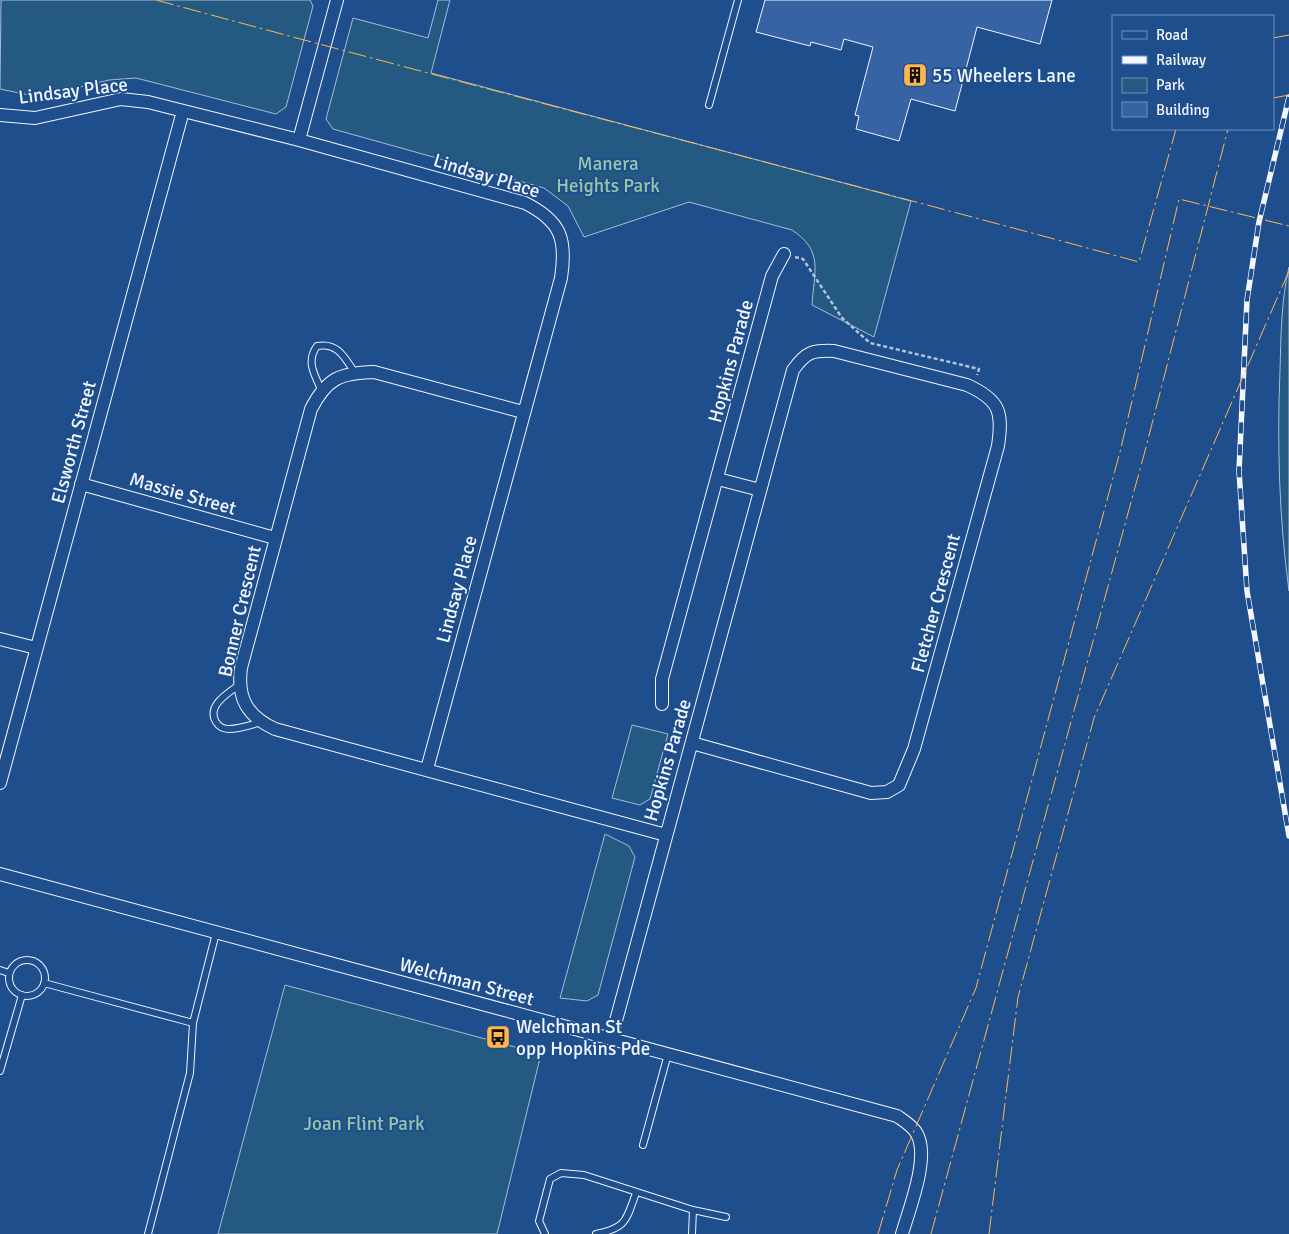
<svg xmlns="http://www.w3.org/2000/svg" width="1289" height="1234" font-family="Signika,sans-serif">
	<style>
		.green { fill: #245a82; stroke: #a8bbd7 }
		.building { fill: #3563a3; stroke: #f2f6ff }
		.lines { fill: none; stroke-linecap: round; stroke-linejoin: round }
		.lane-casing { stroke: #f2f6ff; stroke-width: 8 }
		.street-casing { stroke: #f2f6ff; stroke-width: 14 }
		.path { stroke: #b3c4dc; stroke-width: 2.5; stroke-dasharray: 4 2.5; stroke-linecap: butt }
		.lane { stroke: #1f4e8c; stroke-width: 6 }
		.street { stroke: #1f4e8c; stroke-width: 12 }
		.rail-casing { stroke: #f2f6ff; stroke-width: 5.5 }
		.rail { stroke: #1f4e8c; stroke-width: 4; stroke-dasharray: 11; stroke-linecap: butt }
		.power { stroke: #ffb74d; stroke-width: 1; stroke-dasharray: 18 4 2.5 4; stroke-linecap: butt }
		.labels { text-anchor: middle; stroke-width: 4; stroke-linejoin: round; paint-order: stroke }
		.poi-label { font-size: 19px; fill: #f2f6ff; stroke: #1f4e8c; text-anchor: start }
		.street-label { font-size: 19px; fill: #f2f6ff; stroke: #1f4e8c }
		.park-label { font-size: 19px; fill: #97c8a6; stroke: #1f4e8c }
	</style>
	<rect width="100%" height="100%" fill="#1f4e8c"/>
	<path class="green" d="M 1,0 L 310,0 L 313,6 L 286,107 L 276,114 L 136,78 L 109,80 L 39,97 L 0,89 Z
		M 438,0 L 450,0 L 431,73 L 911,201 L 874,337 L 812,305 C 814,271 824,251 792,230 L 689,202 L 584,237 L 568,206 L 544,188 L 333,129 L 326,119 L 353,18 L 428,38 Z
		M 1289,267 L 1289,591 C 1279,518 1277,444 1280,370 C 1281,336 1281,301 1289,267 Z
		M 632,725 L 668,734 L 650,799 L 640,805 L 612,798 Z
		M 605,834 L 629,846 L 635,857 L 598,995 L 587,1001 L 560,998 Z
		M 285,985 L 541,1054 L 497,1234 L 218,1234 Z"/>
	<path class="building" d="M 765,0 L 1052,0 L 1040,44 L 977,27 L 955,111 L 911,99 L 899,141 L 856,129 L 859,116 L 855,115 L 873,47 L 844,39 L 841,50 L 811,42 L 810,46 L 756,32 Z"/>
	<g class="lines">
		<defs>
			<path id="lane" d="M 709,105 L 738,0
				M 321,389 C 314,374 306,361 317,346 C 338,342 345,358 355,373
				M 239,685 C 228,693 206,706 216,722 C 219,727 224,729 229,729 C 240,729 251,725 261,722
				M9 978a18 18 0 1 1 36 0a18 18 0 1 1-36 0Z
				M 0,970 L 9,973
				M 44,983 L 193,1023 L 216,933
				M 0,1071 L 22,995
				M 643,1145 L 668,1054
				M 693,1210 L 726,1217
				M 148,1234 L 190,1073 L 193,1023
				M 545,1234 L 539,1221 L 550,1179 L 561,1173 L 584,1175 L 693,1210 L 692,1234
				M 596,1234 C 627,1228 626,1220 636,1193"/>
			<path id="street" d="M 0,115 L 35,118 L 121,99 L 148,102 L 299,140 L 525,203 C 561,221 567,239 561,278 L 427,769
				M 299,140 L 337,0
				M 523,412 L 374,372 C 340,373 327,378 311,409 L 241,668 C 237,698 247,716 275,729 L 666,835
				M 718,479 L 760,490
				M 81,484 L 275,538
				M 0,639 L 36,648
				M 662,704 L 662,679 L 772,276 L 784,254
				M 0,783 L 183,111
				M 0,874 L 897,1116 C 904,1121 913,1126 917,1134 C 930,1158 909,1209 902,1234
				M 611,1039 L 793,370 C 806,352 812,350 834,351 L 967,385 C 1000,400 1003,412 998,446 L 914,749 L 899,785 L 887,792 L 871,793 L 692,743"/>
		</defs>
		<use href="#lane" class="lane-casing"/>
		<use href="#street" class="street-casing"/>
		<path class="path" d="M 795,257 L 803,259 L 842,318 L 870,343 L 979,369 L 977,375"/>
		<use href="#lane" class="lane"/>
		<use href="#street" class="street"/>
		<defs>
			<path id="rail" d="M 1289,97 L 1259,222 L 1247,300 L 1239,471 L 1247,591 L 1289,836"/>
		</defs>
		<use href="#rail" class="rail-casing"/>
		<use href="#rail" class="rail"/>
		<path class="power" d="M 156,0 C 483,89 812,173 1139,262 L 1176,129
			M 1273,38 L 1289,35
			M 1273,98 L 1289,95
			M 878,1234 L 897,1170 L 976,988 L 1121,448 L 1179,199 L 1289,226
			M 931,1234 L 1145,451 L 1228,129
			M 989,1234 L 1018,997 L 1094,718 L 1289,271"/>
	</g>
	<defs>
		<symbol id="building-square" viewBox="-11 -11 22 22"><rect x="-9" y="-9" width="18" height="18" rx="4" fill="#ffb74d" stroke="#1f4e8c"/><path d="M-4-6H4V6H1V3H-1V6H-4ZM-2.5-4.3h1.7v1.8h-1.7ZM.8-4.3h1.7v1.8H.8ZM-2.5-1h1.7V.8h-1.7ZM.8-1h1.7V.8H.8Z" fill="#111"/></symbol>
		<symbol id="bus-square" viewBox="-11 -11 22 22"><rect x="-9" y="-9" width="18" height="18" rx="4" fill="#ffb74d" stroke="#1f4e8c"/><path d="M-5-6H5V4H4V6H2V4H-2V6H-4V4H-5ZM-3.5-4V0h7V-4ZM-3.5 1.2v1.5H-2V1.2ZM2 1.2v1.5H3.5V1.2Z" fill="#111"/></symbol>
	</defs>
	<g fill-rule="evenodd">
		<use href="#building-square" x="901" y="61" width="28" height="28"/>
		<use href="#bus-square" x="484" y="1023" width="28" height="28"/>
	</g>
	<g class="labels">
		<g class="poi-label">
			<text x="932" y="82">55 Wheelers Lane</text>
			<text x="516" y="1033">Welchman St<tspan x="516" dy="22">opp Hopkins Pde</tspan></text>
		</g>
		<g class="street-label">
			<text transform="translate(73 90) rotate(-7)" y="7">Lindsay Place</text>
			<text transform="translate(487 175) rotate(17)" y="7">Lindsay Place</text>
			<text transform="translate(730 361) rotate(-75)" y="7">Hopkins Parade</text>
			<text transform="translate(73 442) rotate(-75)" y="7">Elsworth Street</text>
			<text transform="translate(183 493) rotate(16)" y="7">Massie Street</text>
			<text transform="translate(456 589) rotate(-75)" y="7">Lindsay Place</text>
			<text transform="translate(935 603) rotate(-75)" y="7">Fletcher Crescent</text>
			<text transform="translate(239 611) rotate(-77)" y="7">Bonner Crescent</text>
			<text transform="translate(667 760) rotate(-74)" y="7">Hopkins Parade</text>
			<text transform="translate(467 981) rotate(15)" y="7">Welchman Street</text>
		</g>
		<g class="park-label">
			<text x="608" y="170">Manera<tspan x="608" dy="22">Heights Park</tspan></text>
			<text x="364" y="1130">Joan Flint Park</text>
		</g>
	</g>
	<rect x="1112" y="15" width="162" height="115" fill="#1f4e8c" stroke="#7391ba"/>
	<rect x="1122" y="31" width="25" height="8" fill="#1f4e8c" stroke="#7391ba"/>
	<text x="1156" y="40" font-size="15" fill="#f2f6ff">Road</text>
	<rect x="1122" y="56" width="25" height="8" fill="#f2f6ff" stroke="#7391ba"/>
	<text x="1156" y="65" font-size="15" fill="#f2f6ff">Railway</text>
	<rect x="1122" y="78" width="25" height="15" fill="#245a82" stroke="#7391ba"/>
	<text x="1156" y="90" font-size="15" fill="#f2f6ff">Park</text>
	<rect x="1122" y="102" width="25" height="15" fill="#3563a3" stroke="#7391ba"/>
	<text x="1156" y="115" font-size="15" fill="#f2f6ff">Building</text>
</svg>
